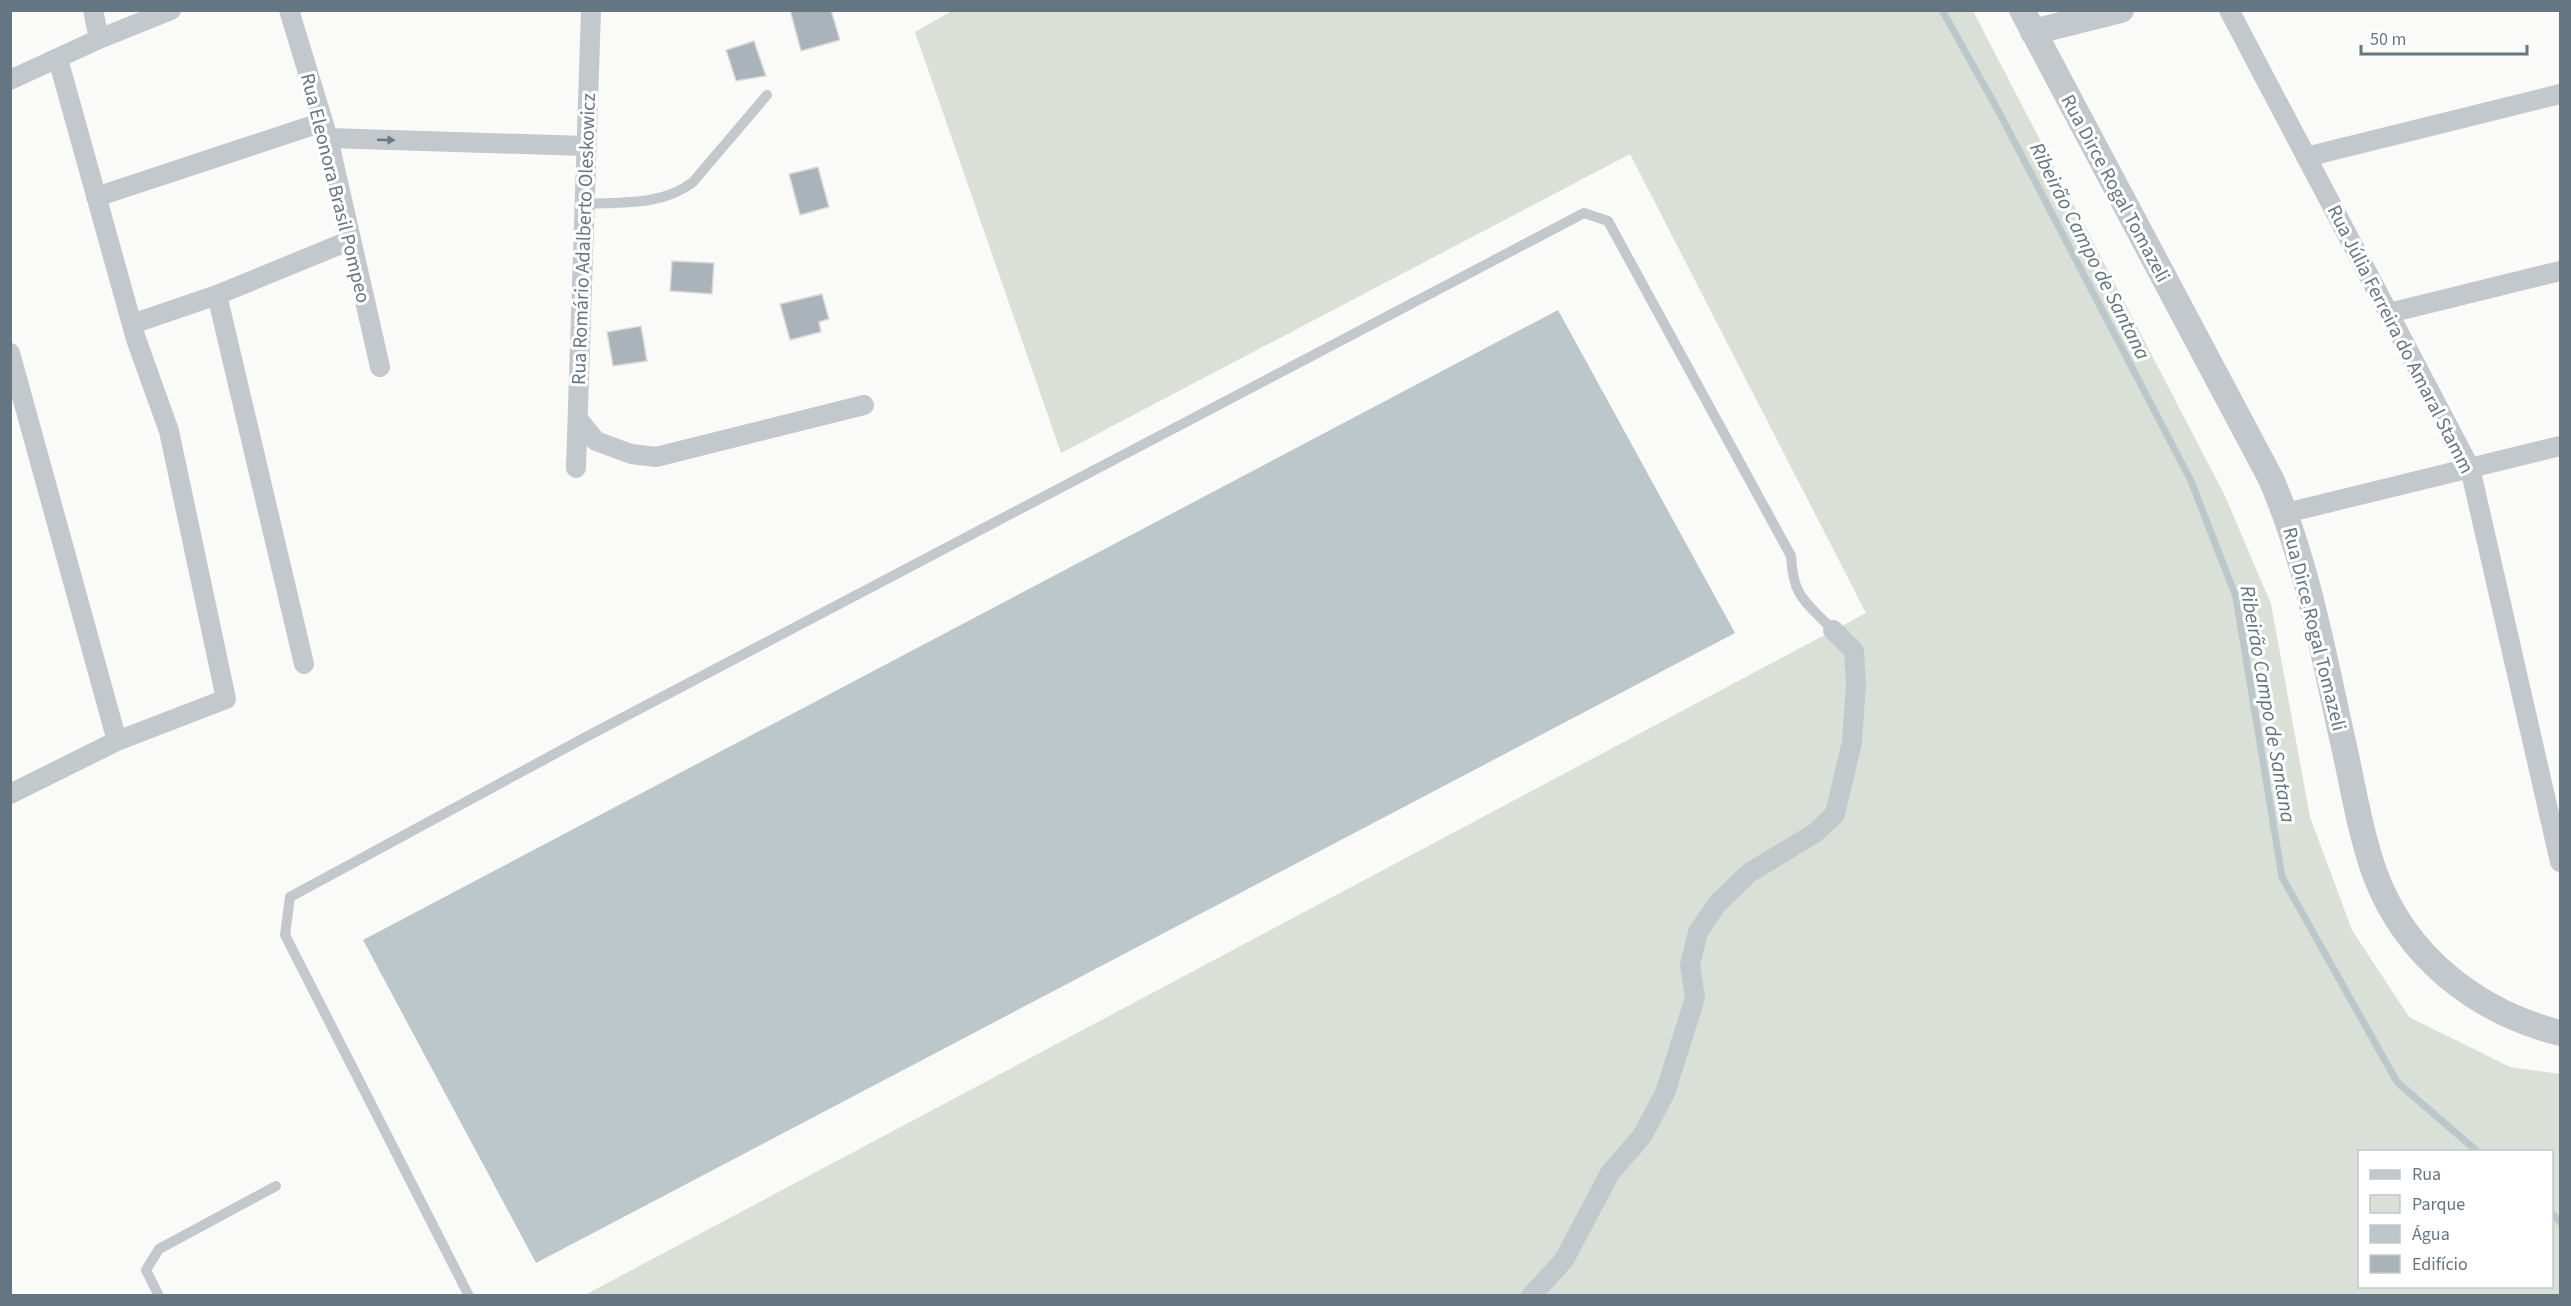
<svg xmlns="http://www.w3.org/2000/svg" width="2571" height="1306" font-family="'Source Sans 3',sans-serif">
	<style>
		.green { fill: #dadfd7; fill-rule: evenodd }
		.water { fill: #bbc7cb }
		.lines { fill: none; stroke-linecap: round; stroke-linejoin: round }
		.stream { stroke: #bbc7cb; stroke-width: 7 }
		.building { fill: #aab3b9; stroke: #dcdcda; stroke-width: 1.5 }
		.service { stroke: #c3c8cc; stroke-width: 10 }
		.minor { stroke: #c3c8cc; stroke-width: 20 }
		.tertiary { stroke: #c3c8cc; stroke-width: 26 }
		.oneway { fill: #6a7a87 }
		.labels { text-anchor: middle; stroke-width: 6; stroke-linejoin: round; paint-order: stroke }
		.street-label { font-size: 20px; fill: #657683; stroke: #fff }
		.water-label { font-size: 21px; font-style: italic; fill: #60757c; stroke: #fff }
	</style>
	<rect width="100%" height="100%" fill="#fafaf8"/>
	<path class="green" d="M 952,11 L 1973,11 L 2225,496 L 2271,604 L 2310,817 L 2352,930 L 2409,1017 L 2510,1067 L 2560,1074 L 2560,1295 L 583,1296 L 1866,613 L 1630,154 L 1061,453 L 915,32 ZM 2360,1152 L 2552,1152 L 2552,1286 L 2360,1286 Z"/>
	<path class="water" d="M 1558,310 L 1735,633 L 536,1263 L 363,940 Z"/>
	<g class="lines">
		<path class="stream" d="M 1942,10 L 1999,112 L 2191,481 L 2236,597 L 2282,877 L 2397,1082 L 2478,1152
			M 2552,1214 L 2560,1222"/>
	</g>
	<path class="building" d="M 790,10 L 831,10 L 840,40 L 801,51 Z
		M 754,41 L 766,76 L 736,81 L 726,50 Z
		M 818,167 L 829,207 L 800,215 L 789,174 Z
		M 672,261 L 714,263 L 712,294 L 670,291 Z
		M 822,294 L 829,319 L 819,322 L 821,332 L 790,340 L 780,304 Z
		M 641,326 L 647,361 L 613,366 L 607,332 Z"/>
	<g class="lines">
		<path class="service" d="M 584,204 C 621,202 662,206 693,182 L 767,95
			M 159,1296 L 146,1270 L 159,1249 L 276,1186
			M 469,1296 L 285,935 L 290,897 L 584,738 L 1584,213 L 1608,221 L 1791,556 C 1793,598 1806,602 1833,630"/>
		<path class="minor" d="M 93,10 L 99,39
			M 289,10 L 328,138 L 380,367
			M 2229,10 L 2470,468 L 2560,862
			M 10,80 L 99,39 L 171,10
			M 328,138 L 585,146
			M 2306,157 L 2560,94
			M 96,197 L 323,122
			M 217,295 L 304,664
			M 2389,313 L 2560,271
			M 132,324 L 217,295 L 351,240
			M 10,353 L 117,741
			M 578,419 L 596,441 L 631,454 L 656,457 L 864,405
			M 576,468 L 591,10
			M 2286,513 L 2560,446
			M 10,794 L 117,741 L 226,699 L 169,431 L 136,339 L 58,59
			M 1531,1296 L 1564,1260 L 1610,1173 L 1642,1136 L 1665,1093 L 1695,998 L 1690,965 L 1698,932 L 1717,904 L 1749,873 L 1815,833 L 1835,814 L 1852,742 L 1856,684 L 1854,651 L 1833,630"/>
		<path class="tertiary" d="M 2022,10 L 2271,479 C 2306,560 2322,647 2341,733 C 2352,780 2359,829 2375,874 C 2406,957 2477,1012 2560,1033
			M 2033,32 L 2121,10"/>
	</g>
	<defs><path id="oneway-solid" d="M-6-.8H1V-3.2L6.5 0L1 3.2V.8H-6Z" transform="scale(1.5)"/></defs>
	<use class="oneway" href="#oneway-solid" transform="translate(386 140) rotate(2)"/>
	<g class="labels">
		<g class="street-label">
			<text transform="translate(336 188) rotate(76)" y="7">Rua Eleonora Brasil Pompeo</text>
			<text transform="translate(2116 188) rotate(62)" y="7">Rua Dirce Rogal Tomazeli</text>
			<text transform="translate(583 239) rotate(-88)" y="7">Rua Romário Adalberto Oleskowicz</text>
			<text transform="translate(2401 339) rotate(63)" y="7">Rua Júlia Ferreira do Amaral Stamm</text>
			<text transform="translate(2315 629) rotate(76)" y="7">Rua Dirce Rogal Tomazeli</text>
		</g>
		<g class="water-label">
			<text transform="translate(2090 251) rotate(63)" y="7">Ribeirão Campo de Santana</text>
			<text transform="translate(2268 704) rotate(80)" y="7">Ribeirão Campo de Santana</text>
		</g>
	</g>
	<rect width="2571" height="1306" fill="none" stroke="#657683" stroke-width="24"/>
	<rect x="2358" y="1150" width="195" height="138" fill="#ffffff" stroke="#c1c8cd" stroke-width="1.5"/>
	<rect x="2370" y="1170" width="30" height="9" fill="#c3c8cc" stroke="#c1c8cd" stroke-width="1.5"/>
	<text x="2412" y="1180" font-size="18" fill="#657683">Rua</text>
	<rect x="2370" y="1195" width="30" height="18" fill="#dadfd7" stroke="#c1c8cd" stroke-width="1.5"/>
	<text x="2412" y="1210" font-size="18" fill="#657683">Parque</text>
	<rect x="2370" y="1225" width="30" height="18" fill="#bbc7cb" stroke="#c1c8cd" stroke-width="1.5"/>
	<text x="2412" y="1240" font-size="18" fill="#657683">Água</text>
	<rect x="2370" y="1255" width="30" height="18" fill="#aab3b9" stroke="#c1c8cd" stroke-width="1.5"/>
	<text x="2412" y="1270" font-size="18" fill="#657683">Edifício</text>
	<path d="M2361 45v9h166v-9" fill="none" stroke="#657683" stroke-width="3"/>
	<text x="2370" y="45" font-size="18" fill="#657683" stroke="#ffffff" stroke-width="4.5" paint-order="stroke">50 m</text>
</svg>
